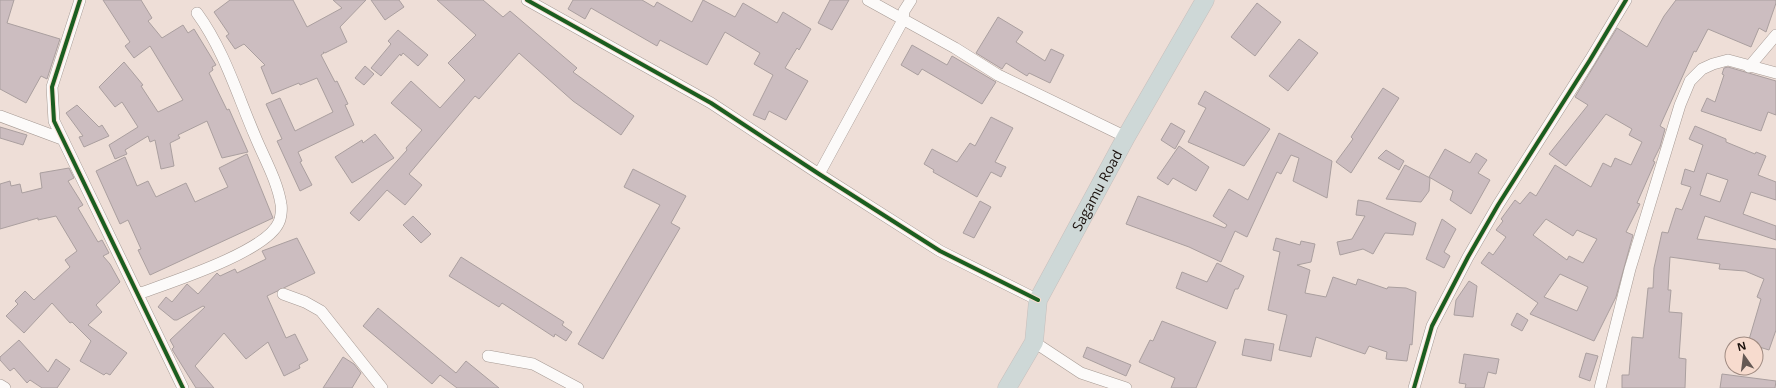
<svg xmlns="http://www.w3.org/2000/svg" width="1776" height="388" font-family="'Open Sans',sans-serif">
	<style>
		.building { fill: #ccbdc0; stroke: #aa9f9f; fill-rule: evenodd }
		.lines { fill: none; stroke-linecap: round; stroke-linejoin: round }
		.minor-casing { stroke: #a69a94; stroke-width: 12 }
		.trunk-casing { stroke: #c7bfbc; stroke-width: 19 }
		.minor { stroke: #fcfaf9; stroke-width: 11 }
		.trunk { stroke: #ced8d7; stroke-width: 18 }
		.cycleway-casing { stroke: #f7dbce; stroke-width: 6 }
		.cycleway { stroke: #1b5e20; stroke-width: 4 }
		.labels { text-anchor: middle; stroke-width: 4; stroke-linejoin: round; paint-order: stroke }
		.street-label { font-size: 14px; fill: #1b110d; stroke: #f7dbce }
	</style>
	<rect width="100%" height="100%" fill="#eeded7"/>
	<path class="building" d="M 0,0 L 14,0 L 7,23 L 60,39 L 47,79 L 41,76 L 26,103 L 0,89 Z
		M 103,0 L 141,0 L 152,18 L 148,21 L 162,38 L 183,25 L 188,33 L 194,29 L 216,65 L 212,67 L 213,70 L 209,73 L 227,110 L 229,109 L 248,152 L 222,158 L 207,121 L 178,135 L 180,138 L 170,143 L 174,166 L 161,169 L 155,140 L 150,142 L 148,136 L 125,150 L 127,154 L 115,159 L 109,145 L 138,127 L 122,102 L 115,107 L 99,87 L 124,62 L 143,85 L 141,86 L 158,112 L 183,100 L 150,46 L 134,58 L 125,46 L 130,42 Z
		M 230,0 L 293,0 L 307,27 L 342,8 L 333,0 L 366,0 L 340,27 L 347,42 L 325,53 L 323,52 L 324,53 L 321,55 L 335,82 L 337,81 L 348,104 L 345,105 L 354,125 L 298,152 L 302,161 L 300,162 L 312,185 L 300,191 L 277,141 L 282,139 L 266,104 L 280,98 L 295,131 L 333,112 L 317,78 L 300,85 L 299,83 L 272,94 L 261,67 L 265,65 L 244,44 L 235,49 L 226,36 L 229,34 L 214,12 Z
		M 371,0 L 399,0 L 404,7 L 385,20 Z
		M 437,0 L 483,0 L 503,17 L 510,11 L 577,68 L 573,72 L 634,116 L 621,135 L 573,101 L 519,53 L 479,99 L 475,96 L 409,174 L 422,185 L 405,205 L 387,190 L 359,221 L 350,213 L 407,150 L 406,148 L 422,130 L 391,103 L 411,81 L 440,108 L 465,80 L 448,63 L 476,35 Z
		M 573,0 L 642,0 L 654,7 L 657,2 L 692,22 L 703,0 L 735,17 L 743,3 L 777,23 L 783,12 L 811,29 L 799,50 L 797,48 L 785,68 L 808,81 L 786,120 L 769,111 L 765,120 L 753,115 L 773,75 L 754,64 L 760,53 L 725,32 L 707,65 L 660,40 L 657,46 L 591,8 L 585,19 L 568,9 Z
		M 830,0 L 849,0 L 832,30 L 818,23 Z
		M 1676,0 L 1776,0 L 1776,3 L 1766,32 L 1759,28 L 1751,47 L 1708,29 L 1696,52 L 1694,51 L 1660,126 L 1665,129 L 1660,147 L 1653,161 L 1655,162 L 1637,203 L 1640,204 L 1626,232 L 1633,235 L 1616,297 L 1594,341 L 1530,314 L 1538,303 L 1481,263 L 1489,252 L 1493,255 L 1506,237 L 1496,230 L 1503,221 L 1501,219 L 1515,200 L 1520,204 L 1530,192 L 1536,196 L 1555,165 L 1591,187 L 1603,163 L 1611,167 L 1615,158 L 1631,165 L 1642,142 L 1629,135 L 1632,129 L 1606,114 L 1566,166 L 1549,154 L 1588,105 L 1575,97 L 1617,28 L 1647,47 L 1664,16 ZM 1546,219 L 1573,236 L 1577,230 L 1597,239 L 1583,263 L 1569,256 L 1567,260 L 1533,235 ZM 1560,274 L 1588,287 L 1577,311 L 1544,297 Z
		M 1257,3 L 1281,22 L 1255,56 L 1231,37 Z
		M 998,17 L 1023,32 L 1016,42 L 1045,61 L 1051,49 L 1064,55 L 1050,83 L 1029,73 L 1027,76 L 1006,63 L 1002,69 L 976,53 Z
		M 398,30 L 428,55 L 418,66 L 403,53 L 401,56 L 400,54 L 381,76 L 371,68 L 391,44 L 388,41 Z
		M 1299,39 L 1318,53 L 1288,91 L 1269,76 Z
		M 912,45 L 947,65 L 952,56 L 996,82 L 982,104 L 922,69 L 918,75 L 901,65 Z
		M 365,66 L 374,74 L 364,85 L 355,78 Z
		M 1728,67 L 1776,81 L 1776,115 L 1768,112 L 1761,131 L 1701,111 L 1707,98 L 1715,102 L 1724,75 L 1722,74 L 1724,68 Z
		M 1383,88 L 1399,98 L 1351,173 L 1336,162 L 1353,139 L 1351,137 Z
		M 1205,91 L 1270,129 L 1244,166 L 1188,142 L 1206,108 L 1198,104 Z
		M 77,105 L 99,127 L 102,125 L 109,136 L 84,147 L 79,137 L 83,136 L 66,113 Z
		M 991,117 L 1013,128 L 995,162 L 1006,167 L 1001,177 L 991,172 L 977,197 L 933,172 L 934,170 L 924,164 L 932,149 L 957,162 L 970,143 L 975,146 Z
		M 1171,123 L 1185,131 L 1175,149 L 1161,140 Z
		M 1695,126 L 1726,139 L 1726,142 L 1755,154 L 1756,152 L 1766,156 L 1758,175 L 1776,182 L 1776,200 L 1751,192 L 1743,214 L 1776,226 L 1776,240 L 1705,216 L 1697,239 L 1776,249 L 1776,330 L 1769,350 L 1756,346 L 1756,344 L 1748,343 L 1761,299 L 1757,297 L 1764,279 L 1745,271 L 1719,269 L 1720,264 L 1670,257 L 1668,290 L 1671,290 L 1669,312 L 1682,313 L 1679,358 L 1686,359 L 1685,388 L 1622,388 L 1622,375 L 1629,375 L 1632,337 L 1643,338 L 1648,288 L 1653,288 L 1654,268 L 1662,232 L 1668,233 L 1676,208 L 1682,210 L 1691,187 L 1681,184 L 1685,169 L 1694,172 L 1703,145 L 1689,139 ZM 1707,173 L 1728,180 L 1720,202 L 1700,195 Z
		M 0,127 L 27,135 L 23,145 L 0,138 Z
		M 1279,133 L 1332,161 L 1327,198 L 1293,181 L 1299,158 L 1291,155 L 1281,174 L 1277,172 L 1247,237 L 1235,231 L 1221,262 L 1189,247 L 1126,224 L 1138,196 L 1225,228 L 1227,225 L 1213,216 L 1229,189 L 1248,200 Z
		M 375,134 L 394,158 L 352,183 L 335,157 L 362,140 L 363,143 Z
		M 1179,146 L 1209,167 L 1196,191 L 1173,178 L 1168,185 L 1157,178 Z
		M 1445,149 L 1470,163 L 1476,153 L 1487,160 L 1478,173 L 1490,180 L 1471,214 L 1450,200 L 1453,191 L 1429,177 Z
		M 1386,150 L 1404,161 L 1399,170 L 1378,158 Z
		M 247,154 L 273,218 L 150,275 L 138,250 L 141,249 L 128,220 L 120,224 L 96,171 L 125,157 L 137,186 L 148,181 L 156,197 L 186,183 L 195,202 L 228,187 L 219,168 Z
		M 1405,165 L 1430,178 L 1429,191 L 1421,202 L 1386,199 Z
		M 69,168 L 74,178 L 68,181 L 83,205 L 78,208 L 98,242 L 102,240 L 109,253 L 103,256 L 110,264 L 120,282 L 96,305 L 102,312 L 88,325 L 127,353 L 110,375 L 106,373 L 104,375 L 80,361 L 91,341 L 72,322 L 70,323 L 52,303 L 24,333 L 6,316 L 18,304 L 15,301 L 25,291 L 34,300 L 70,267 L 65,260 L 77,251 L 56,216 L 38,220 L 38,218 L 0,229 L 0,184 L 10,181 L 11,186 L 20,184 L 22,193 L 42,188 L 40,173 Z
		M 633,169 L 686,196 L 671,223 L 680,228 L 603,359 L 578,344 L 660,205 L 624,187 Z
		M 1358,200 L 1370,202 L 1416,223 L 1413,235 L 1385,233 L 1373,254 L 1363,249 L 1340,255 L 1337,242 L 1352,239 L 1365,216 L 1356,215 Z
		M 980,201 L 991,207 L 974,238 L 963,233 Z
		M 413,216 L 431,234 L 421,243 L 403,225 Z
		M 1442,219 L 1456,229 L 1444,252 L 1450,256 L 1444,268 L 1426,259 Z
		M 297,238 L 315,273 L 267,296 L 286,338 L 295,334 L 308,360 L 299,365 L 300,368 L 284,376 L 268,342 L 246,359 L 224,333 L 195,366 L 214,388 L 196,388 L 173,351 L 172,349 L 174,347 L 170,340 L 205,307 L 203,306 L 177,320 L 174,320 L 158,307 L 166,297 L 172,302 L 187,284 L 198,294 L 217,273 L 220,276 L 235,269 L 237,273 L 266,259 L 262,251 Z
		M 1276,238 L 1300,245 L 1301,241 L 1315,244 L 1311,262 L 1297,265 L 1310,270 L 1305,293 L 1326,297 L 1333,277 L 1356,285 L 1358,279 L 1387,289 L 1388,287 L 1406,288 L 1416,292 L 1412,345 L 1410,344 L 1407,361 L 1386,359 L 1387,352 L 1369,346 L 1365,354 L 1316,337 L 1311,357 L 1279,350 L 1287,315 L 1268,310 L 1280,252 L 1273,250 Z
		M 461,257 L 564,322 L 562,325 L 572,332 L 566,341 L 555,334 L 554,337 L 502,303 L 499,307 L 449,276 Z
		M 1217,263 L 1244,276 L 1238,289 L 1235,289 L 1227,309 L 1176,288 L 1182,272 L 1207,282 Z
		M 1469,281 L 1477,286 L 1473,317 L 1454,315 L 1456,300 Z
		M 378,308 L 456,373 L 466,361 L 499,388 L 457,388 L 440,375 L 432,384 L 363,326 Z
		M 1517,313 L 1528,320 L 1522,331 L 1511,325 Z
		M 1162,321 L 1216,342 L 1196,388 L 1171,388 L 1175,378 L 1139,362 L 1150,340 L 1153,341 Z
		M 1245,339 L 1274,344 L 1271,361 L 1242,355 Z
		M 19,340 L 48,372 L 56,359 L 70,369 L 57,388 L 42,388 L 30,380 L 27,383 L 14,368 L 10,371 L 0,360 L 0,357 Z
		M 1087,347 L 1131,365 L 1126,376 L 1083,357 Z
		M 1586,353 L 1598,356 L 1590,381 L 1579,377 Z
		M 1464,354 L 1499,359 L 1496,374 L 1488,372 L 1484,388 L 1465,388 L 1466,384 L 1459,383 Z
		M 343,357 L 354,364 L 361,373 L 352,388 L 323,388 Z
		M 1722,374 L 1776,381 L 1775,388 L 1720,388 Z"/>
	<g class="lines">
		<defs>
			<path id="minor" d="M 80,0 L 52,87 L 54,121 L 183,388
				M 527,0 L 711,103 L 819,174 L 940,251 L 1038,300
				M 868,0 L 955,48 L 998,75 L 1126,137
				M 1749,67 L 1776,35
				M 0,116 L 62,139
				M 819,174 L 903,20 L 904,11 L 911,0
				M 138,294 C 168,283 267,252 279,222 C 281,218 282,208 281,204 C 277,180 264,158 255,136 C 237,94 224,50 197,13
				M 283,294 L 305,302 L 321,311 L 382,388
				M 1034,342 L 1081,373 L 1126,388
				M 488,356 L 533,364 L 578,388
				M 0,385 L 5,388
				M 1414,388 L 1432,326 L 1468,257 L 1498,205 L 1590,60 L 1626,0
				M 1600,388 L 1630,269 L 1680,105 L 1690,81 L 1702,69 L 1713,64 L 1728,60 L 1776,73"/>
			<g id="trunk">
				<path id="s1" d="M 1007,388 L 1034,342 L 1038,300 L 1126,137 L 1205,0"/>
			</g>
		</defs>
		<use href="#minor" class="minor-casing"/>
		<use href="#trunk" class="trunk-casing"/>
		<use href="#minor" class="minor"/>
		<use href="#trunk" class="trunk"/>
		<defs>
			<path id="cycleway" d="M 80,0 L 52,87 L 54,121 L 183,388
				M 527,0 L 711,103 L 819,174 L 940,251 L 1038,300
				M 1414,388 L 1432,326 L 1468,257 L 1498,205 L 1590,60 L 1626,0"/>
		</defs>
		<use href="#cycleway" class="cycleway-casing"/>
		<use href="#cycleway" class="cycleway"/>
	</g>
	<g class="labels">
		<g class="street-label">
			<text dy="5" stroke="none"><textPath href="#s1" startOffset="220">Sagamu Road</textPath></text>
		</g>
	</g>
	<g transform="translate(1744 356) rotate(346)"><circle r="19" fill="#f7dbce" stroke="#9f8a81"/>
	<path d="M0-3L7 15L0 10L-7 15Z" fill="#655954"/>
	<text y="-6" font-size="11" font-weight="bold" text-anchor="middle" fill="#1b110d">N</text>
	</g>
</svg>
